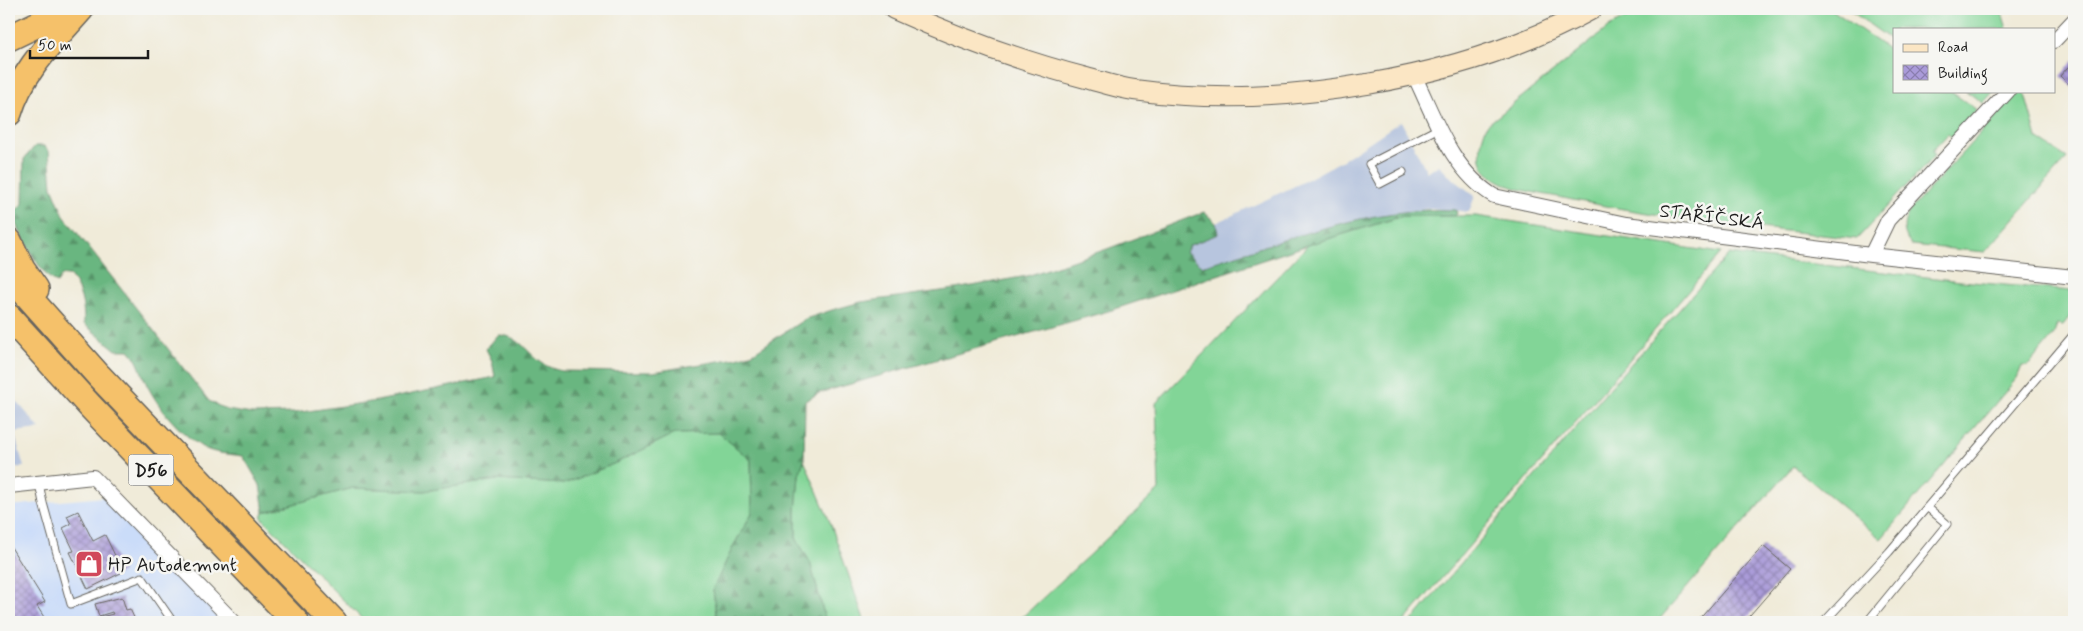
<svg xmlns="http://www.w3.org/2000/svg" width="2083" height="631" font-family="Mynerve,sans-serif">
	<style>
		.built { fill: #cadcf9 }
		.industrial { fill: #b7c5de }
		.grass { fill: #82d597; stroke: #4f785a }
		.forest { fill: url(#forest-firs); stroke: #42694e }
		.building { fill: url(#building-cross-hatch) }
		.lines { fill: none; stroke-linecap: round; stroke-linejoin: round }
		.lane-casing { stroke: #66645e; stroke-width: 9 }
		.street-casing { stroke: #66645e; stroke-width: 16 }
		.secondary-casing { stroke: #66645e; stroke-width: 22 }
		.highway-casing { stroke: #66645e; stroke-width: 28 }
		.lane { stroke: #fff; stroke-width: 7 }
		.street { stroke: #fff; stroke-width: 14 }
		.secondary { stroke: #fbe6c4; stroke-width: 20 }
		.highway { stroke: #f5c16b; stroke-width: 25 }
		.labels { text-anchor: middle; stroke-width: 5; stroke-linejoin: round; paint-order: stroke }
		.shield { fill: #f6f6f2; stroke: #5d5d5c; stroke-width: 1 }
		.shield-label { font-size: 18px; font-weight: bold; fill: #1c1c1c }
		.street-label { font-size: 19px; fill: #1c1c1c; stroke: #f6f6f2 }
		.poi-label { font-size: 19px; fill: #1c1c1c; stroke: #f6f6f2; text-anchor: start }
	</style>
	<defs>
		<pattern id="forest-firs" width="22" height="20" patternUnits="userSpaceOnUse" patternTransform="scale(1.25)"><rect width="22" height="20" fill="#69b680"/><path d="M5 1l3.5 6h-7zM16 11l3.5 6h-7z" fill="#569368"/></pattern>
		<pattern id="building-cross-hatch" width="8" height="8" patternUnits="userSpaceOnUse" patternTransform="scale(1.25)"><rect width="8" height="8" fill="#aa9bd9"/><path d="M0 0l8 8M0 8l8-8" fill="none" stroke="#8a7eaf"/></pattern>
	</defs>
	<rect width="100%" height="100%" fill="#f6f6f2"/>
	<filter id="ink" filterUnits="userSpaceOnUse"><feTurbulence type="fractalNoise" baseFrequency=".02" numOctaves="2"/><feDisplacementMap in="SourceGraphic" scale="10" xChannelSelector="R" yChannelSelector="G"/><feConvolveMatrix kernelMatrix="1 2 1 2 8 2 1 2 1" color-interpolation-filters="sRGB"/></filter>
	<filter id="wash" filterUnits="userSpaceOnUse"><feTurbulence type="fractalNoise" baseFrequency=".0096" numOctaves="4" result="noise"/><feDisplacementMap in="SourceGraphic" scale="20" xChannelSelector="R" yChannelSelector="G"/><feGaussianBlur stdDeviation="1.12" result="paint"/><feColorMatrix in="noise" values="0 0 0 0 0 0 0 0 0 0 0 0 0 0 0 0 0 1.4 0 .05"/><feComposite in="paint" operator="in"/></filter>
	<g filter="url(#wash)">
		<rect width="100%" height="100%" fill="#f0ebd9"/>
		<path class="built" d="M 104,497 L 226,622 L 9,622 L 9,506 Z"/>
		<path class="industrial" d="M 1401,121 L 1427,172 L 1439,165 L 1447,174 L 1475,196 L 1469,212 L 1431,208 L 1387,214 L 1202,266 L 1186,252 L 1190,245 L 1218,234 L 1216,223 L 1297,185 L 1343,160 Z
			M 9,392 L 40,429 L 14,432 L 24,467 L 9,468 Z"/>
		<path class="grass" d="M 1643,9 L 1831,9 L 1894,53 L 1894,91 L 1950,91 L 1977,110 L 1951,137 L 1948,134 L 1932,151 L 1935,155 L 1857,239 C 1760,228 1663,218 1568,199 C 1542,193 1510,192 1489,174 C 1475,162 1481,139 1487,125 L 1609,27 Z
			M 1848,9 L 2001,9 L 2007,29 L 1894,29 L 1894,42 Z
			M 1966,91 L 1994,91 L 1983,103 Z
			M 2019,91 L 2024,91 L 2037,138 L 2067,158 L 1985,252 L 1911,245 C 1902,231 1902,224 1910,210 Z
			M 1403,216 L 1476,216 L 1721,253 L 1404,622 L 1017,622 L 1159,490 L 1156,403 L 1308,245 Z
			M 1729,254 L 1961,281 L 2072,291 L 2074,293 L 2074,311 L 2063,325 L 2057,324 L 2054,334 L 2028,366 L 2022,366 L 2017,378 L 1881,539 L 1793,466 L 1657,622 L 1411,622 L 1620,376 Z
			M 719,433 L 751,460 L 752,513 L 734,545 L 713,589 L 717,622 L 365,622 L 262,518 L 264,512 L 353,488 L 424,491 L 497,480 L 564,484 L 618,462 L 674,434 Z
			M 804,460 L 830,522 L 865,622 L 826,622 L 810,562 L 796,538 L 796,511 L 799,475 Z"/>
		<path class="forest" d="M 35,146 L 44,146 L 49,151 L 52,187 L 64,216 L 209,401 L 227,410 L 252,414 L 294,413 L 377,401 L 495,377 L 492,361 L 486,349 L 498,335 C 527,335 528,365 562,371 L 653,372 L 737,358 L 753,353 L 805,319 L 832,310 L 861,302 L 955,289 L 1027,276 L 1107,249 L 1204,212 L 1216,223 L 1218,234 L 1190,245 L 1186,252 L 1202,266 C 1284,241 1369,206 1456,210 L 1457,214 L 1455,216 L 1403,216 L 1308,245 L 1112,310 L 819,393 L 805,401 L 804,460 L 799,475 L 796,511 L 796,538 L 810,562 L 826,622 L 717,622 L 713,589 L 734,545 L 752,513 L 751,460 L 719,433 L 674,434 L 618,462 L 564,484 L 497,480 L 424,491 L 353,488 L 264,512 L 260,485 L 243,456 C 230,454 214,454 202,447 C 180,433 160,410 148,387 C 141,374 140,361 129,350 L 116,350 L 84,324 C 84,304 81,291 70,275 L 62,275 L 57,283 C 39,275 19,232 13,213 L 23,204 L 24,159 Z"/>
		<g id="blocks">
			<path class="building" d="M 2074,60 L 2074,89 L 2060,76 Z
				M 78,511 L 93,541 L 105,535 L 123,572 L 88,589 L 70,552 L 74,551 L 63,528 L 71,524 L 67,516 Z
				M 9,544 L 45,602 L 37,606 L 47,622 L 9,622 Z
				M 1763,546 L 1790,569 L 1744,622 L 1697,622 Z
				M 122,597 L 126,610 L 130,609 L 136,622 L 97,622 L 97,618 L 113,614 L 112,612 L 99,616 L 95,604 Z"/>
		</g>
	</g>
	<g filter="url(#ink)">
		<use href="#blocks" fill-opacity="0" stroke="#66645e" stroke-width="1"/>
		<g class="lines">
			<defs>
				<path id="lane" d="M 1403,172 L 1380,184 L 1369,164 L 1439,128
					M 39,483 L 43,503 L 71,604 L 142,577 L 173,622
					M 1824,622 L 1889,552 L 2074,334
					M 1867,622 L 1947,524 L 1927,507"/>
				<path id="street" d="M 2054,41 L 2074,20
					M 1414,75 C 1435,118 1451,170 1494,196 L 1626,224 L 1871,255 L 2074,277
					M 1871,255 L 1888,220 L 2008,91
					M 9,486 L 93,477 L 234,622"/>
				<path id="secondary" d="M 894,9 C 956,37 1020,61 1086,78 C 1101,82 1118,88 1134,90 C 1280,110 1463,80 1592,9"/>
				<path id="highway" d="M 9,38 L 69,9
					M 9,113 C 21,72 53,41 81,9
					M 9,241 L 22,269 L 36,289
					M 9,275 L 99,376 L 334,622
					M 9,317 L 90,406 L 296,622"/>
			</defs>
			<use href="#lane" class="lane-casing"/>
			<use href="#street" class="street-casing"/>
			<use href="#secondary" class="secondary-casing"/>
			<use href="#highway" class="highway-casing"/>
			<use href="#lane" class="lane"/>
			<use href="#street" class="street"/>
			<use href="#secondary" class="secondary"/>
			<use href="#highway" class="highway"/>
		</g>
	</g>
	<defs>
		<symbol id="shop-square" viewBox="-11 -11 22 22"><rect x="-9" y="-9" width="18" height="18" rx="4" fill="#d1495b" stroke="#f6f6f2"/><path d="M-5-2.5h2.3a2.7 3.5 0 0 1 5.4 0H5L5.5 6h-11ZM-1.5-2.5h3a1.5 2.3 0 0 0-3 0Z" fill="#fff"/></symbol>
	</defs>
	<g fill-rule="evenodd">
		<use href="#shop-square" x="73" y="548" width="32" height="32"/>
	</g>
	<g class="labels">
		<rect class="shield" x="128.5" y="454.5" width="45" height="31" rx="4"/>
		<g class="shield-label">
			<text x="151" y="476">D56</text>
		</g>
		<g class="street-label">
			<text transform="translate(1712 216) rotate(7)" y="7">STAŘÍČSKÁ</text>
		</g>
		<g class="poi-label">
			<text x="108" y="571">HP Autodemont</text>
		</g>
	</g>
	<rect width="2083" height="631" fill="none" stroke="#f6f6f2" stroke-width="30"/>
	<rect x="1893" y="28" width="162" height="65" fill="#f6f6f2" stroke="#9f9f9c"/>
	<rect x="1903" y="44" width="25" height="8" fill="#fbe6c4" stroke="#9f9f9c"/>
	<text x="1938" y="52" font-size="15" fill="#1c1c1c">Road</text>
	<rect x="1903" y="65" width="25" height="15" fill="url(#building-cross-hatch)" stroke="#9f9f9c"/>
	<text x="1938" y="78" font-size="15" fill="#1c1c1c">Building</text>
	<path d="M30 50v8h118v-8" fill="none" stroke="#1c1c1c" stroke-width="2.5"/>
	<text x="38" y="50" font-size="15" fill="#1c1c1c" stroke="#f6f6f2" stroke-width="4" paint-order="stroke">50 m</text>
</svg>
